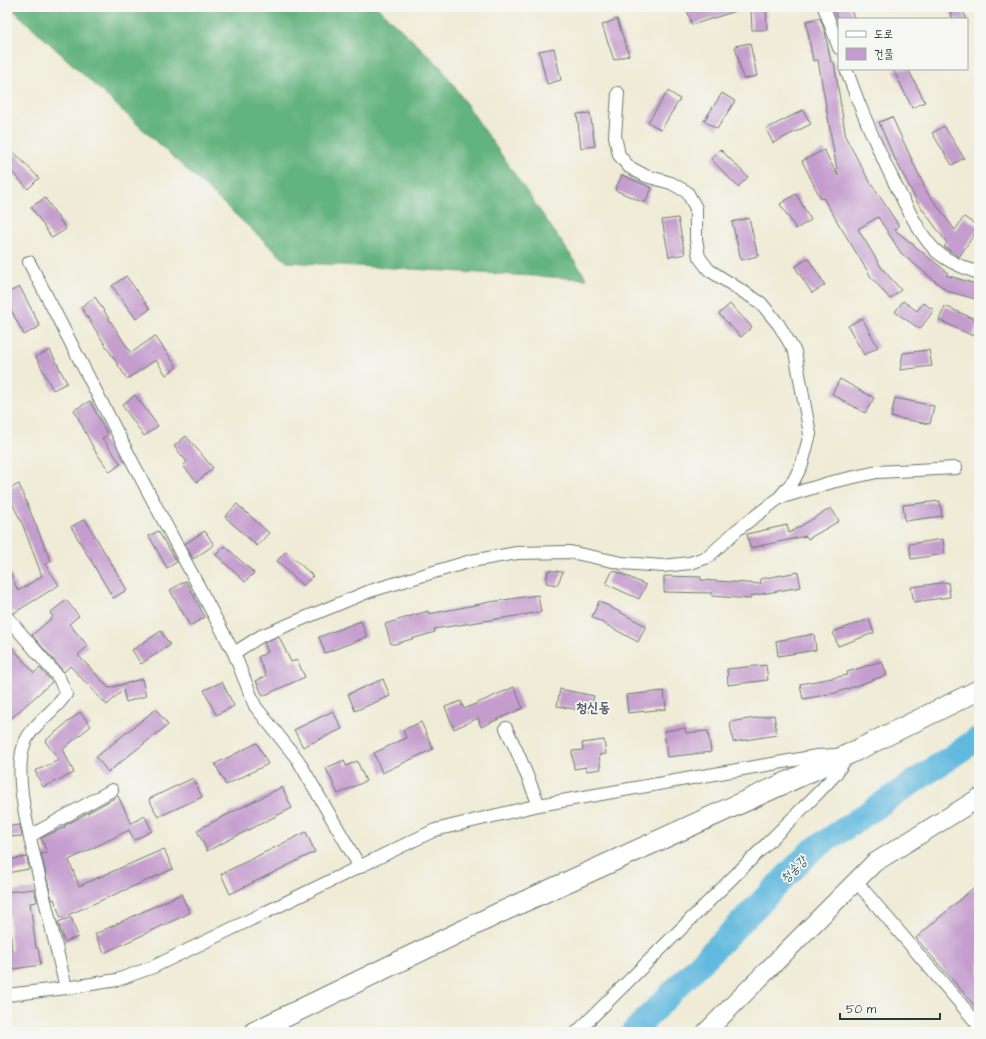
<svg xmlns="http://www.w3.org/2000/svg" width="986" height="1039" font-family="'Architects Daughter','Poor Story',sans-serif">
	<style>
		.forest { fill: #64b37e; stroke: #427859 }
		.lines { fill: none; stroke-linecap: round; stroke-linejoin: round }
		.river { stroke: #62b9df; stroke-width: 24 }
		.building { fill: #c49ccd }
		.street-casing { stroke: #687a6d; stroke-width: 14 }
		.secondary-casing { stroke: #687a6d; stroke-width: 20 }
		.primary-casing { stroke: #687a6d; stroke-width: 22 }
		.street { stroke: #fff; stroke-width: 12 }
		.secondary { stroke: #fff; stroke-width: 18 }
		.primary { stroke: #fff; stroke-width: 20 }
		.labels { text-anchor: middle; stroke-width: 3.5; stroke-linejoin: round; paint-order: stroke }
		.water-label { font-size: 13px; font-style: italic; fill: #305c5f; stroke: #f6f6f2 }
		.quarter-label { font-size: 14px; font-weight: bold; fill: #595e6a; stroke: #f6f6f2 }
	</style>
	<rect width="100%" height="100%" fill="#f6f6f2"/>
	<filter id="ink" filterUnits="userSpaceOnUse"><feTurbulence type="fractalNoise" baseFrequency=".025" numOctaves="2"/><feDisplacementMap in="SourceGraphic" scale="8" xChannelSelector="R" yChannelSelector="G"/><feConvolveMatrix kernelMatrix="1 2 1 2 8 2 1 2 1" color-interpolation-filters="sRGB"/></filter>
	<filter id="wash" filterUnits="userSpaceOnUse"><feTurbulence type="fractalNoise" baseFrequency=".012" numOctaves="4" result="noise"/><feDisplacementMap in="SourceGraphic" scale="16" xChannelSelector="R" yChannelSelector="G"/><feGaussianBlur stdDeviation="0.9" result="paint"/><feColorMatrix in="noise" values="0 0 0 0 0 0 0 0 0 0 0 0 0 0 0 0 0 1.4 0 .05"/><feComposite in="paint" operator="in"/></filter>
	<g filter="url(#wash)">
		<rect width="100%" height="100%" fill="#efebd6"/>
		<path class="forest" d="M 10,7 L 377,7 L 440,66 L 587,279 L 287,262 Z"/>
		<g class="lines">
			<path class="river" d="M 633,1032 L 811,851 L 979,738"/>
		</g>
		<g id="blocks">
			<path class="building" d="M 686,7 L 742,7 L 742,9 L 692,25 Z
				M 751,7 L 766,7 L 767,30 L 752,30 Z
				M 833,7 L 849,7 L 855,19 L 838,19 Z
				M 948,7 L 962,7 L 966,19 L 953,19 Z
				M 820,18 L 825,32 L 831,62 L 834,62 L 846,138 L 867,177 L 899,226 L 895,230 L 948,273 L 946,275 L 979,285 L 979,300 L 947,291 L 901,253 L 878,217 L 858,229 L 881,267 L 901,290 L 890,299 L 871,277 L 823,198 L 821,199 L 802,161 L 824,150 L 838,176 L 818,60 L 813,61 L 806,21 Z
				M 617,19 L 629,55 L 614,60 L 602,25 Z
				M 750,43 L 757,76 L 743,79 L 735,46 Z
				M 554,48 L 561,80 L 547,84 L 539,51 Z
				M 893,69 L 908,69 L 925,102 L 912,108 Z
				M 668,91 L 680,99 L 661,130 L 648,122 Z
				M 722,93 L 735,101 L 717,129 L 704,121 Z
				M 803,110 L 811,124 L 773,143 L 766,129 Z
				M 590,113 L 595,146 L 581,148 L 577,114 Z
				M 892,117 L 927,192 L 955,230 L 964,217 L 979,227 L 959,257 L 944,247 L 947,243 L 916,200 L 891,151 L 879,122 Z
				M 944,126 L 964,158 L 952,165 L 932,133 Z
				M 7,145 L 39,178 L 28,189 L 7,167 Z
				M 720,149 L 748,177 L 738,187 L 711,159 Z
				M 622,175 L 652,188 L 645,203 L 615,190 Z
				M 796,194 L 811,220 L 796,229 L 780,204 Z
				M 45,198 L 66,229 L 52,238 L 31,207 Z
				M 678,218 L 685,254 L 669,257 L 662,220 Z
				M 749,218 L 758,256 L 741,260 L 732,222 Z
				M 808,258 L 825,285 L 812,293 L 795,267 Z
				M 126,276 L 150,309 L 136,319 L 112,286 Z
				M 20,287 L 40,326 L 24,335 L 7,302 L 7,293 Z
				M 95,297 L 131,353 L 155,336 L 177,367 L 166,375 L 156,360 L 127,379 L 81,307 Z
				M 903,301 L 917,311 L 923,303 L 934,310 L 920,329 L 895,312 Z
				M 730,304 L 752,327 L 741,337 L 719,314 Z
				M 945,306 L 979,321 L 973,336 L 939,320 Z
				M 862,318 L 878,347 L 864,355 L 848,326 Z
				M 50,350 L 67,383 L 53,390 L 36,357 Z
				M 929,350 L 932,366 L 900,370 L 903,353 Z
				M 840,379 L 874,398 L 865,413 L 832,394 Z
				M 135,395 L 158,426 L 144,436 L 122,405 Z
				M 895,398 L 934,406 L 930,424 L 891,417 Z
				M 90,401 L 108,435 L 102,438 L 121,464 L 110,472 L 95,451 L 74,410 Z
				M 186,436 L 213,468 L 197,482 L 183,466 L 187,462 L 174,446 Z
				M 19,484 L 51,562 L 45,564 L 59,585 L 14,613 L 7,607 L 7,565 L 18,591 L 42,576 L 22,523 L 7,493 L 7,490 Z
				M 940,501 L 942,516 L 905,521 L 903,505 Z
				M 237,504 L 269,533 L 257,546 L 225,517 Z
				M 831,508 L 839,521 L 808,539 L 806,536 L 750,548 L 747,534 L 787,525 L 789,533 Z
				M 85,519 L 127,590 L 113,598 L 71,527 Z
				M 158,531 L 177,562 L 167,568 L 149,536 Z
				M 205,531 L 214,545 L 193,559 L 185,544 Z
				M 943,539 L 945,554 L 911,559 L 909,544 Z
				M 225,546 L 254,573 L 245,582 L 216,555 Z
				M 286,551 L 313,576 L 303,586 L 277,561 Z
				M 548,570 L 563,572 L 557,585 L 546,583 Z
				M 613,570 L 646,585 L 639,599 L 606,584 Z
				M 798,572 L 801,587 L 750,596 L 750,599 L 712,596 L 712,593 L 664,592 L 664,576 L 701,577 L 701,580 L 761,584 L 760,579 Z
				M 186,581 L 205,617 L 190,626 L 170,590 Z
				M 948,582 L 950,597 L 914,602 L 911,587 Z
				M 538,595 L 541,612 L 434,629 L 435,632 L 395,644 L 391,644 L 385,624 L 428,611 L 429,614 L 490,602 Z
				M 66,600 L 79,616 L 69,624 L 88,646 L 78,655 L 109,688 L 142,679 L 146,696 L 126,702 L 123,690 L 107,705 L 70,666 L 64,672 L 32,635 L 53,617 L 50,613 Z
				M 599,601 L 646,626 L 638,642 L 592,617 Z
				M 869,619 L 874,633 L 838,646 L 833,632 Z
				M 361,621 L 367,637 L 325,653 L 319,637 Z
				M 161,631 L 170,645 L 141,664 L 132,650 Z
				M 814,634 L 816,650 L 778,656 L 776,641 Z
				M 279,637 L 291,662 L 297,660 L 305,677 L 263,696 L 256,681 L 266,676 L 258,657 L 268,652 L 264,643 Z
				M 7,641 L 34,673 L 40,668 L 52,682 L 7,722 Z
				M 882,661 L 887,675 L 835,693 L 803,699 L 800,684 L 848,675 L 847,672 Z
				M 766,665 L 768,680 L 728,685 L 727,669 Z
				M 383,679 L 390,696 L 355,711 L 348,694 Z
				M 222,682 L 234,706 L 216,715 L 204,690 Z
				M 514,687 L 523,708 L 481,727 L 478,718 L 454,729 L 445,707 L 461,701 L 464,709 Z
				M 560,689 L 594,696 L 590,712 L 557,706 Z
				M 664,691 L 666,709 L 628,713 L 626,695 Z
				M 156,709 L 168,725 L 108,772 L 96,757 Z
				M 333,711 L 342,729 L 303,747 L 294,730 Z
				M 80,712 L 91,726 L 63,749 L 74,773 L 43,787 L 35,771 L 59,760 L 45,741 Z
				M 774,715 L 777,735 L 733,742 L 730,722 Z
				M 421,722 L 433,749 L 382,773 L 374,753 L 406,738 L 403,730 Z
				M 685,728 L 686,733 L 708,731 L 711,752 L 667,757 L 664,731 Z
				M 604,740 L 606,754 L 599,755 L 601,769 L 587,771 L 586,767 L 574,769 L 572,751 L 583,750 L 582,743 Z
				M 257,743 L 268,764 L 226,785 L 215,764 Z
				M 344,760 L 346,766 L 357,761 L 366,781 L 338,794 L 326,768 Z
				M 193,778 L 202,797 L 158,817 L 149,799 Z
				M 282,787 L 292,808 L 207,851 L 197,830 Z
				M 118,796 L 131,823 L 145,816 L 152,831 L 134,840 L 129,830 L 69,860 L 79,886 L 164,849 L 173,869 L 61,918 L 54,899 L 52,900 L 41,854 L 47,853 L 41,838 L 65,827 L 64,826 Z
				M 20,825 L 22,836 L 7,837 L 7,826 Z
				M 306,832 L 315,852 L 230,894 L 221,874 Z
				M 27,857 L 29,869 L 7,873 L 7,860 Z
				M 979,883 L 979,1011 L 916,938 Z
				M 34,889 L 37,902 L 30,903 L 36,948 L 38,948 L 41,965 L 7,970 L 7,952 L 12,951 L 7,892 Z
				M 181,894 L 190,913 L 104,953 L 95,934 Z
				M 71,917 L 78,937 L 64,942 L 58,922 Z"/>
		</g>
	</g>
	<g filter="url(#ink)">
		<use href="#blocks" fill-opacity="0" stroke="#687a6d" stroke-width="1"/>
		<g class="lines">
			<defs>
				<path id="street" d="M 824,7 L 839,48
					M 846,69 C 862,114 881,157 903,200 C 912,217 922,237 936,251 C 948,262 964,268 979,273
					M 29,262 L 134,465 L 234,653 L 255,706 L 298,760 L 360,867
					M 779,498 L 832,482 L 877,472 L 956,468
					M 7,617 L 59,678 L 66,694 C 54,713 29,725 23,748 C 14,781 31,842 39,876 C 48,914 57,951 66,988
					M 234,653 L 261,636 L 370,591 L 471,561 L 517,553 L 570,552 L 622,563 L 663,566 L 690,563 L 708,557 L 737,530 L 778,499 L 794,480 L 802,464 L 810,434 L 795,352 L 779,325 L 761,303 L 709,270 L 699,257 L 696,239 L 696,208 L 687,192 L 671,183 L 646,176 L 629,167 L 619,155 L 615,136 L 618,93
					M 506,728 L 519,756 L 539,805
					M 30,836 L 112,790
					M 855,880 L 976,1022 L 979,1029
					M 7,995 L 66,988 L 117,980 L 153,967 L 435,830 L 539,805 L 817,756 L 836,755
					M 577,1032 L 818,793 L 835,775 L 847,757"/>
				<path id="secondary" d="M 706,1032 L 874,863 L 979,798"/>
				<path id="primary" d="M 254,1032 L 499,913 L 849,754 L 979,690"/>
			</defs>
			<use href="#street" class="street-casing"/>
			<use href="#secondary" class="secondary-casing"/>
			<use href="#primary" class="primary-casing"/>
			<use href="#street" class="street"/>
			<use href="#secondary" class="secondary"/>
			<use href="#primary" class="primary"/>
		</g>
	</g>
	<g class="labels">
		<g class="water-label">
			<text transform="translate(793 869) rotate(-45)" y="5">청송강</text>
		</g>
		<g class="quarter-label">
			<text x="593" y="712">청신동</text>
		</g>
	</g>
	<rect width="986" height="1039" fill="none" stroke="#f6f6f2" stroke-width="24"/>
	<rect x="838" y="18" width="130" height="52" fill="#f6f6f2" stroke="#a0aca6"/>
	<rect x="846" y="31" width="20" height="6" fill="#ffffff" stroke="#a0aca6"/>
	<text x="874" y="38" font-size="12" fill="#1f3d34">도로</text>
	<rect x="846" y="48" width="20" height="12" fill="#c49ccd" stroke="#a0aca6"/>
	<text x="874" y="58" font-size="12" fill="#1f3d34">건물</text>
	<path d="M840 1013v6h100v-6" fill="none" stroke="#1f3d34" stroke-width="2"/>
	<text x="846" y="1013" font-size="12" fill="#1f3d34" stroke="#f6f6f2" stroke-width="3" paint-order="stroke">50 m</text>
</svg>
